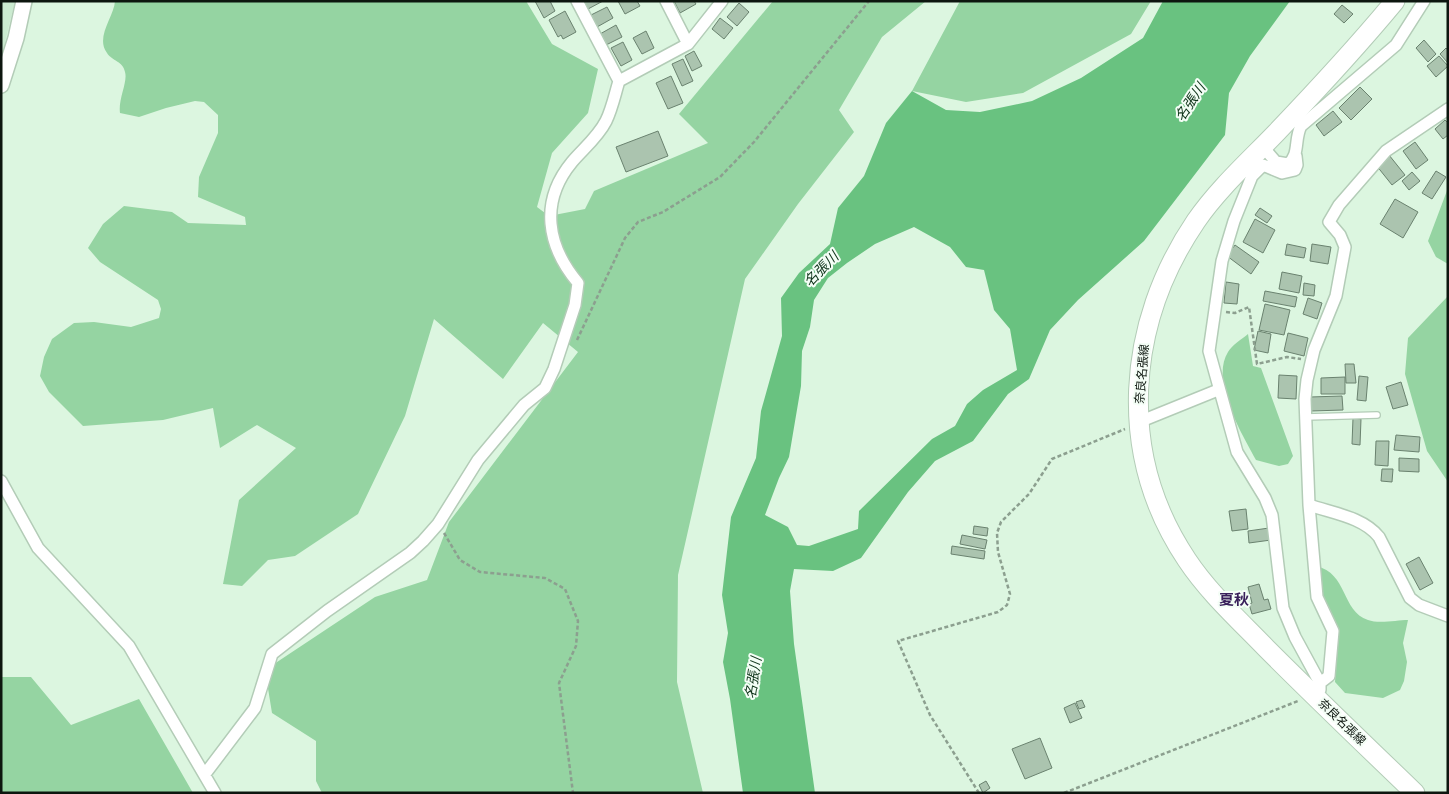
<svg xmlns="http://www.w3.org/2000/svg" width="1449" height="794" font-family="Rubik,'Noto Sans JP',sans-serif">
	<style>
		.built { fill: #cbebd0 }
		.green { fill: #95d4a2 }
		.water { fill: #69c280; fill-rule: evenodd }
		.building { fill: #abc4af; stroke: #6a826f }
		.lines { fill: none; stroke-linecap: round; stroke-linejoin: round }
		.service-casing { stroke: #b3ccb7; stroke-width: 8 }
		.minor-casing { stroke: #b3ccb7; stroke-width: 14 }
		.tertiary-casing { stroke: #b3ccb7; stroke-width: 18 }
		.primary-casing { stroke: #b3ccb7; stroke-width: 21 }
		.path { stroke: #8c9f8f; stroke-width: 2.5; stroke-dasharray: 4 2.5; stroke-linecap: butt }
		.service { stroke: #fff; stroke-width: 5.5 }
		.minor { stroke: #fff; stroke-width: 11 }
		.tertiary { stroke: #fff; stroke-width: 15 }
		.primary { stroke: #fff; stroke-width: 19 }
		.labels { text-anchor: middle; stroke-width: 4; stroke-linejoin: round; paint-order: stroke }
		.street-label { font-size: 12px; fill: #0d160f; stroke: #f4fef6 }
		.water-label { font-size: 14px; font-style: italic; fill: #0e3319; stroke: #f4fef6 }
		.quarter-label { font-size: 15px; font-weight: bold; fill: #39205a; stroke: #f4fef6 }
	</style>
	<rect width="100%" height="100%" fill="#dcf6e0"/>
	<path class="built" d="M 1,1 L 15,1 L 1,59 Z"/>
	<path class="green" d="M 115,1 L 526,1 L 552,44 L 598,69 L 588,113 L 552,153 L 537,207 L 549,216 L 585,209 L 594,191 L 708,143 L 679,114 L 773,1 L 926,1 L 882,37 L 839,110 L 854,132 L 798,204 L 745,279 L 678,575 L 677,682 L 703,793 L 322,793 L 316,781 L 316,741 L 272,713 L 265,670 L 375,597 L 427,580 L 449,522 L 578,352 L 543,323 L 503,379 L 434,319 L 405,416 L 358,514 L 295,556 L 268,560 L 242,586 L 223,584 L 239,500 L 296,448 L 257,425 L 220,448 L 213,408 L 163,420 L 83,426 L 49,392 L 40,376 L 44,357 L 52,339 L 74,323 L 94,322 L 131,327 L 159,318 L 161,309 L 158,300 L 100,262 L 88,248 L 103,224 L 124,206 L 172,212 L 188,223 L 246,225 L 245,217 L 198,197 L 199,177 L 218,133 L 218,115 L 204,102 L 195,101 L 166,108 L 139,117 L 120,113 C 118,99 128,82 125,72 C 123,61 112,61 107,53 C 95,37 114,17 115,1 Z
		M 960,1 L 1151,1 L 1131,34 L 1023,93 L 966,102 L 912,91 Z
		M 1448,188 L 1448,264 L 1436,257 L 1428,241 Z
		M 1448,296 L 1448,482 L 1427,451 L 1405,374 L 1408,338 Z
		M 1248,334 L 1253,366 L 1261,368 L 1293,456 L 1288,464 L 1279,466 L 1256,460 C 1242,434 1210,381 1228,352 C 1232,345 1242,339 1248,334 Z
		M 1316,566 C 1348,573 1341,611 1368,620 C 1379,624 1397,620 1408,620 L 1403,643 L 1407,662 L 1404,681 L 1400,690 L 1383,698 L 1345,693 L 1335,682 L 1338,631 L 1320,595 Z
		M 1,677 L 31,677 L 71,725 L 139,699 L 193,793 L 1,793 Z"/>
	<path class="water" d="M 1163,1 L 1290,1 L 1250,56 L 1229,93 L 1225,135 L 1144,241 L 1078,300 L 1050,330 L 1029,379 L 1008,394 L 973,441 L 935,461 L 908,492 L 861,558 L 833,571 L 794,569 L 790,591 L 794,644 L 815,793 L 743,793 L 730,699 L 723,662 L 728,633 L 722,595 L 731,517 L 756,458 L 761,411 L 782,336 L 781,298 L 799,273 L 830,244 L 838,208 L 864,176 L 886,123 L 912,91 L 946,110 L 980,112 L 1032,101 L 1081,78 L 1143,38 ZM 914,227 L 950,247 L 966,267 L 984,270 L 994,310 L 1010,329 L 1017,370 L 983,390 L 967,404 L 955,426 L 932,439 L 859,511 L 858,529 L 809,546 L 797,545 L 788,527 L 765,515 L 779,478 L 789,457 L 801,386 L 802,351 L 810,327 L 814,300 L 828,278 L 847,263 L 875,244 Z"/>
	<path class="building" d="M 535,1 L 550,1 L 555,11 L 544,18 Z
		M 584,1 L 603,1 L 588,9 Z
		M 618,1 L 637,1 L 640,6 L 625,14 Z
		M 674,1 L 694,1 L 696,4 L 680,13 Z
		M 739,3 L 749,12 L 737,26 L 727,17 Z
		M 1342,5 L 1353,14 L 1344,23 L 1334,14 Z
		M 607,7 L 613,18 L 597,27 L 591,15 Z
		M 565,11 L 576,32 L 563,39 L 561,35 L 558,37 L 549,20 Z
		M 720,18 L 733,28 L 724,39 L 712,29 Z
		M 616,25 L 622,37 L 606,45 L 600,34 Z
		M 646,31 L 654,48 L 642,54 L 633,38 Z
		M 1424,40 L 1436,54 L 1428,62 L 1416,48 Z
		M 623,42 L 632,60 L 621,66 L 611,48 Z
		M 1446,48 L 1448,50 L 1448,63 L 1440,54 Z
		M 694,51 L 702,66 L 692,71 L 685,56 Z
		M 1439,56 L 1448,66 L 1436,77 L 1427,66 Z
		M 683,59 L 693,81 L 682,86 L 672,64 Z
		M 671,76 L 683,103 L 668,109 L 656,83 Z
		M 1360,87 L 1372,99 L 1351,120 L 1339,108 Z
		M 1333,111 L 1342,122 L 1324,136 L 1316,125 Z
		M 1445,120 L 1448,123 L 1448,135 L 1443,139 L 1435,129 Z
		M 658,131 L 668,156 L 626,172 L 616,147 Z
		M 1415,142 L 1428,160 L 1416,169 L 1403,151 Z
		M 1389,155 L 1405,175 L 1392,185 L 1376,165 Z
		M 1436,171 L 1446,177 L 1432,199 L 1422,193 Z
		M 1412,172 L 1420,181 L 1409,190 L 1402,181 Z
		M 1395,199 L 1418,212 L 1403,238 L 1380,224 Z
		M 1260,208 L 1272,216 L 1267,223 L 1255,215 Z
		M 1255,219 L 1275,230 L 1263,253 L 1243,242 Z
		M 1287,244 L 1306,248 L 1304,258 L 1285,255 Z
		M 1312,244 L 1331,247 L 1328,264 L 1310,261 Z
		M 1235,245 L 1259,262 L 1251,274 L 1227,256 Z
		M 1282,272 L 1302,276 L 1299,293 L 1279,289 Z
		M 1226,282 L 1239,284 L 1237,304 L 1224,303 Z
		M 1304,283 L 1315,285 L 1314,296 L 1303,295 Z
		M 1265,291 L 1297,297 L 1295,307 L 1263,301 Z
		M 1308,298 L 1322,303 L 1317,319 L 1303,314 Z
		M 1265,304 L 1290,310 L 1284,335 L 1259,330 Z
		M 1258,331 L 1271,334 L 1268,353 L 1254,350 Z
		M 1288,333 L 1308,338 L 1304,356 L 1284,351 Z
		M 1345,364 L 1354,364 L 1356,383 L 1346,383 Z
		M 1279,375 L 1297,376 L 1296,399 L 1278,398 Z
		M 1359,376 L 1368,377 L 1366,401 L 1357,400 Z
		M 1345,377 L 1345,394 L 1321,394 L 1321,378 Z
		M 1401,382 L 1408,405 L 1393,409 L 1386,387 Z
		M 1342,396 L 1343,410 L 1311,411 L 1310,397 Z
		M 1353,418 L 1361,419 L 1360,445 L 1352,444 Z
		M 1396,435 L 1420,437 L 1419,452 L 1394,450 Z
		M 1376,441 L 1389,441 L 1388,466 L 1375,465 Z
		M 1399,458 L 1419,459 L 1419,472 L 1399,471 Z
		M 1382,469 L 1393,469 L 1392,482 L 1381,481 Z
		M 1246,509 L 1248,529 L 1232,531 L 1229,511 Z
		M 974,526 L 988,528 L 987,536 L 973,534 Z
		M 1269,528 L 1271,540 L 1249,543 L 1248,531 Z
		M 962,535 L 987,540 L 985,549 L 960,544 Z
		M 952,546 L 985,551 L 984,559 L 951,554 Z
		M 1419,557 L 1433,583 L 1420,590 L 1406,564 Z
		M 1259,584 L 1264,600 L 1268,599 L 1271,609 L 1252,614 L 1249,604 L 1252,603 L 1248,587 Z
		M 1082,700 L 1085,707 L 1079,709 L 1076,702 Z
		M 1075,703 L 1082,718 L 1070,723 L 1064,708 Z
		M 1040,738 L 1052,768 L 1025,779 L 1012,749 Z
		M 986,781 L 990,788 L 983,793 L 979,785 Z"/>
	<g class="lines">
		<defs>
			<path id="service" d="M 1306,417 L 1377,415"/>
			<path id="minor" d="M 666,1 L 688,44
				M 619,81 L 688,44 L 722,1
				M 1448,109 L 1386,151 L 1339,205 L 1329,222 L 1340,235 L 1345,247 L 1336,296 L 1314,350 L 1307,380 L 1305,399 L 1309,505 C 1332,513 1363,517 1379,537 L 1410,598 L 1419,605 L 1448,616
				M 1263,147 L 1276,162 L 1288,164 C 1300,155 1294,139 1301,126 L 1396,45 L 1424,1
				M 1296,156 L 1297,165 L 1295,170 L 1282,173 L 1263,165 L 1252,176 L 1234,221 L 1222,261 L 1209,351 L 1237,452 L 1265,498 L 1272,515 L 1283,608 L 1295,637 L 1320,683 L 1320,690 L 1314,695
				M 1139,422 L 1218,390
				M 1,481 L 38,548 L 129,646 L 215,793
				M 1309,505 L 1317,597 L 1333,631 L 1329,676 L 1320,683
				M 205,774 L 255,708 L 272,654 L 327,611 L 410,553 L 423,541 L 438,524 L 478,460 L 524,405 L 545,388 L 554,369 L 575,305 L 578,283 C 547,246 539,202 572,162 C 583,149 598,137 606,121 C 612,109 615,94 619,81 L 577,1"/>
			<path id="tertiary" d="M 1,85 L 16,38 L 24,1"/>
			<path id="primary" d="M 1395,1 C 1357,47 1317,90 1276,133 C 1249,161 1218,189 1196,221 C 1126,324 1116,454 1187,560 C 1209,593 1239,620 1266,648 C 1315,697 1365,745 1415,793"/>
		</defs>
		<use href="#service" class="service-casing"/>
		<use href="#minor" class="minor-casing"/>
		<use href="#tertiary" class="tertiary-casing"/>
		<use href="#primary" class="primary-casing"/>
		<path class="path" d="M 1226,312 L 1235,313 L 1249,307 L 1257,364 L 1287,357 L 1301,359
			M 577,340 L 625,238 L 638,222 L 663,212 L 720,177 L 754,142 L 869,1
			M 444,533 L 460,560 L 480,572 L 545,578 L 565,589 L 578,621 L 576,646 L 559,683 L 573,793
			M 979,793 L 930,715 L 898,641 L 998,612 L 1007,605 L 1010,594 L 998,552 L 997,533 L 1001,522 L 1029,494 L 1052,459 L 1125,429
			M 1064,793 L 1298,701"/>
		<use href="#service" class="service"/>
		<use href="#minor" class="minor"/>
		<use href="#tertiary" class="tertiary"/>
		<use href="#primary" class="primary"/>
	</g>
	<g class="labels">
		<g class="street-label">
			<text transform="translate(1142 374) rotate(-85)" y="4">奈良名張線</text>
			<text transform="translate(1342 722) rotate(44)" y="4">奈良名張線</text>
		</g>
		<g class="water-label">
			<text transform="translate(1190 102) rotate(-56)" y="5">名張川</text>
			<text transform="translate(821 269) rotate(-45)" y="5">名張川</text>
			<text transform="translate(753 678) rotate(-81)" y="5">名張川</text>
		</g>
		<g class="quarter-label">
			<text x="1234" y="605">夏秋</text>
		</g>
	</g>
	<rect width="1449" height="794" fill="none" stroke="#0d160f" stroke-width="5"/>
</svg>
